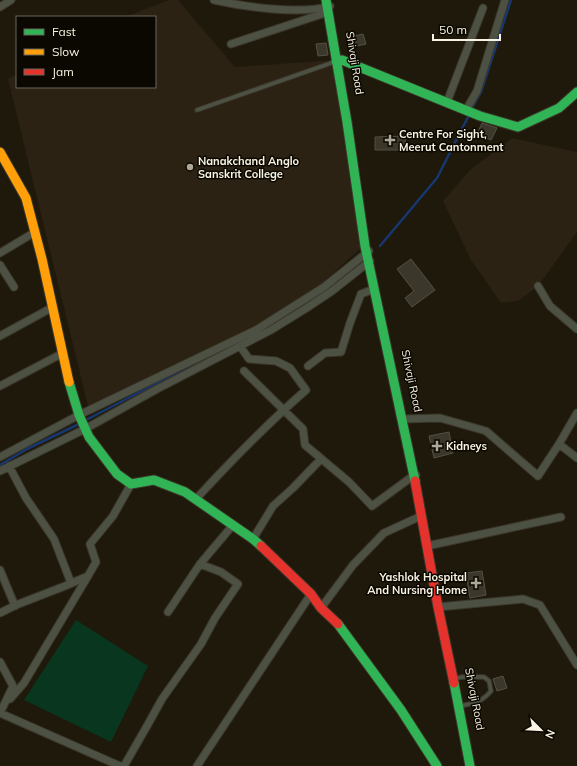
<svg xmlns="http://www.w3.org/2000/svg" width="577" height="766" font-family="Mulish,sans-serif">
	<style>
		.education { fill: #2c2213 }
		.green { fill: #09361f }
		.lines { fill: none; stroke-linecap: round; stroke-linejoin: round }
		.stream { stroke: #173771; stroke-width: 2.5 }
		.building { fill: #3c372b; stroke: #544f43 }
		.lane-casing { stroke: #3b372a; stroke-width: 5.5 }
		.street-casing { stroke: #3b372a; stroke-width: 9 }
		.fast-casing { stroke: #3b372a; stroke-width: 11 }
		.slow-casing { stroke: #3b372a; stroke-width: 11 }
		.jam-casing { stroke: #3b372a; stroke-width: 11 }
		.lane { stroke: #4c5144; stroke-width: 3.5 }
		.street { stroke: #4c5144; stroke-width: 7 }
		.fast { stroke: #30b455; stroke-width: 9 }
		.slow { stroke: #ff9f0a; stroke-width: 9 }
		.jam { stroke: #e5322d; stroke-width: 9 }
		.poi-dot { fill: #aca796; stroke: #0b0801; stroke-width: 1.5 }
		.labels { text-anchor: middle; stroke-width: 3; stroke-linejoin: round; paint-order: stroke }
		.street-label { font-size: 11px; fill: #f8f3e2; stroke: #0b0801 }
		.poi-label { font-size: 11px; font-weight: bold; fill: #f8f3e2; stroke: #0b0801; text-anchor: start }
	</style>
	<rect width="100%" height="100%" fill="#1e190a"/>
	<path class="education" d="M 169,0 L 178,0 L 235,67 L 335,60 L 362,247 L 321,284 L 248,330 L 88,406 L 8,79 L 17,74 L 17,87 L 155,87 L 155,17 L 125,17 Z
		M 512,138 L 577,152 L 577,232 L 538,286 L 518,301 L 501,303 L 471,260 L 443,201 L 469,171 Z"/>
	<path class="green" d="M 76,620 L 148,666 L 111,742 L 24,700 Z"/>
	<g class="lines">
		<path class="stream" d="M 471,110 L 481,92 L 511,0
			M 380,246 L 437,178 L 469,115
			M 274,323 L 297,310 L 323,291
			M 84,421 L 205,358
			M 0,465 L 27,449 L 79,424"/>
	</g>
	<path class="building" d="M 363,34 L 366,44 L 357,46 L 354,36 Z
		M 326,43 L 328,55 L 318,56 L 316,44 Z
		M 482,123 L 497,128 L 491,140 L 477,134 Z
		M 405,136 L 406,150 L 375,150 L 375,137 Z
		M 411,259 L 435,290 L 412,307 L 405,298 L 414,291 L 397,269 Z
		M 449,432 L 453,453 L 434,458 L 429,436 Z
		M 482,571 L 486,595 L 470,598 L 466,573 Z
		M 503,676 L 507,688 L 497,691 L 493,679 Z"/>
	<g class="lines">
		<defs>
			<path id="lane" d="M 197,110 L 334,62
				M 456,678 L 463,677 L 484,677 L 489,681 L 491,691 C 482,702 474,703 461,706"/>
			<path id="street" d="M 214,0 C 246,7 299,15 330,6
				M 0,7 L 11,0
				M 231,44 L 328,12
				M 447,102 L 483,8
				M 466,110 L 477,91 L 505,0
				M 0,253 L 35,232
				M 0,265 L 14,287
				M 538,286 L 550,306 L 577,329
				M 0,336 L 53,307
				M 308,366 L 325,353 L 341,352 L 350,323 L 361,294 L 374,289
				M 244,371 L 303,429 L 305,445 L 349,482 L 372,506 L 413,476 L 416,475
				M 0,386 L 63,353
				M 402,419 L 440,418 L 486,431 L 538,476 L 559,444 L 577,413
				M 559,444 L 577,458
				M 0,457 L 79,415 L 256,330 L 324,287 L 369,251
				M 9,466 L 26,498 L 54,539 L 71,583
				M 0,471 L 85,429 L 157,389 L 271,330 L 305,309 L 332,291 L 370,261
				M 196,499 C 231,461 267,424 306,390 L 290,368 L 276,361 L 249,359 L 240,346
				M 253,539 L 273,506 L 293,488 L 321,459
				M 427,546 L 561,517
				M 0,570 L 15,606
				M 438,607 L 523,599 L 540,605 L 577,665
				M 321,608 L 353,565 L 384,533 L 421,516
				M 168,612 L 200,564
				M 0,613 L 16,605 L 65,586 L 88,576 L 96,562 L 90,544 L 113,516 L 131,484
				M 0,662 L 13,686 L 0,713 L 120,766
				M 10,699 L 24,683 L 88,576
				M 124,766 L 147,726 L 162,699 L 201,644 L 215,618 L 238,584 L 221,572 L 200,564 L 233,525
				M 197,766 L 311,594"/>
			<path id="fast" d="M 326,0 L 347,122 L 365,246 L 415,481
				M 336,61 L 342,60 L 480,116 L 518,127 L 559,108 L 577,92
				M 69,382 L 79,415 L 89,437 L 117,474 L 131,484 L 154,480 L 185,492 L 253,539 L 261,546
				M 338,624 L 401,710 L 437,766
				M 454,683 L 470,766"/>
			<path id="slow" d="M 0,152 L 26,198 L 42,259 L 69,382"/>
			<path id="jam" d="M 415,481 L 438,607 L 454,683
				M 261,546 L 311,594 L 321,608 L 338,624"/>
		</defs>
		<use href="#lane" class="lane-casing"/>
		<use href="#street" class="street-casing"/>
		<use href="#fast" class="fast-casing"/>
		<use href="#slow" class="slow-casing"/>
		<use href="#jam" class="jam-casing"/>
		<use href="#lane" class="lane"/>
		<use href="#street" class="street"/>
		<use href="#fast" class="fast"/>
		<use href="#slow" class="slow"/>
		<use href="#jam" class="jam"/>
	</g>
	<g class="poi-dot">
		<path d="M388 134h4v4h4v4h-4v4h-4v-4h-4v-4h4z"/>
		<circle cx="190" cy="167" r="4"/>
		<path d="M435 440h4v4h4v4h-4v4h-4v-4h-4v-4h4z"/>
		<path d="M474 577h4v4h4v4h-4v4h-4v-4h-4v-4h4z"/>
	</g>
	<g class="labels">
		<g class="street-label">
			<text transform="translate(355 63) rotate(81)" y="4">Shivaji Road</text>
			<text transform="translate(412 381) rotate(78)" y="4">Shivaji Road</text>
			<text transform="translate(475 699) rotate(79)" y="4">Shivaji Road</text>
		</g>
		<g class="poi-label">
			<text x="399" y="138">Centre For Sight,<tspan x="399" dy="13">Meerut Cantonment</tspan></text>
			<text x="198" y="165">Nanakchand Anglo<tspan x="198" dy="13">Sanskrit College</tspan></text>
			<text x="446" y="450">Kidneys</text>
			<text x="467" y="581" text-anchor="end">Yashlok Hospital<tspan x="467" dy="13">And Nursing Home</tspan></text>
		</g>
	</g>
	<rect x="16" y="16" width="140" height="72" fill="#0b0801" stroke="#6a665b"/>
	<rect x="24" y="29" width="20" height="6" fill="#30b455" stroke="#6a665b"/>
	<text x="52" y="36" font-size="12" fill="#f8f3e2">Fast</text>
	<rect x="24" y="49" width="20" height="6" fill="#ff9f0a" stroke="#6a665b"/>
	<text x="52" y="56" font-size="12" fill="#f8f3e2">Slow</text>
	<rect x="24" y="69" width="20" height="6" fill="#e5322d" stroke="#6a665b"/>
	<text x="52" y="76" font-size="12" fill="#f8f3e2">Jam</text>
	<g transform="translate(541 730) rotate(114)" stroke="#0b0801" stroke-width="3" paint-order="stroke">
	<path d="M0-3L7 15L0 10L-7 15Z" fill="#f8f3e2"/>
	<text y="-6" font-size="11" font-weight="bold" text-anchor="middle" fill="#f8f3e2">N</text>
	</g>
	<path d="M433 34v6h67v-6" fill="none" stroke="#f8f3e2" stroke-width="2"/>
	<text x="439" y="34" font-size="12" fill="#f8f3e2" stroke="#0b0801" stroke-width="3" paint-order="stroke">50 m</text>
</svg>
